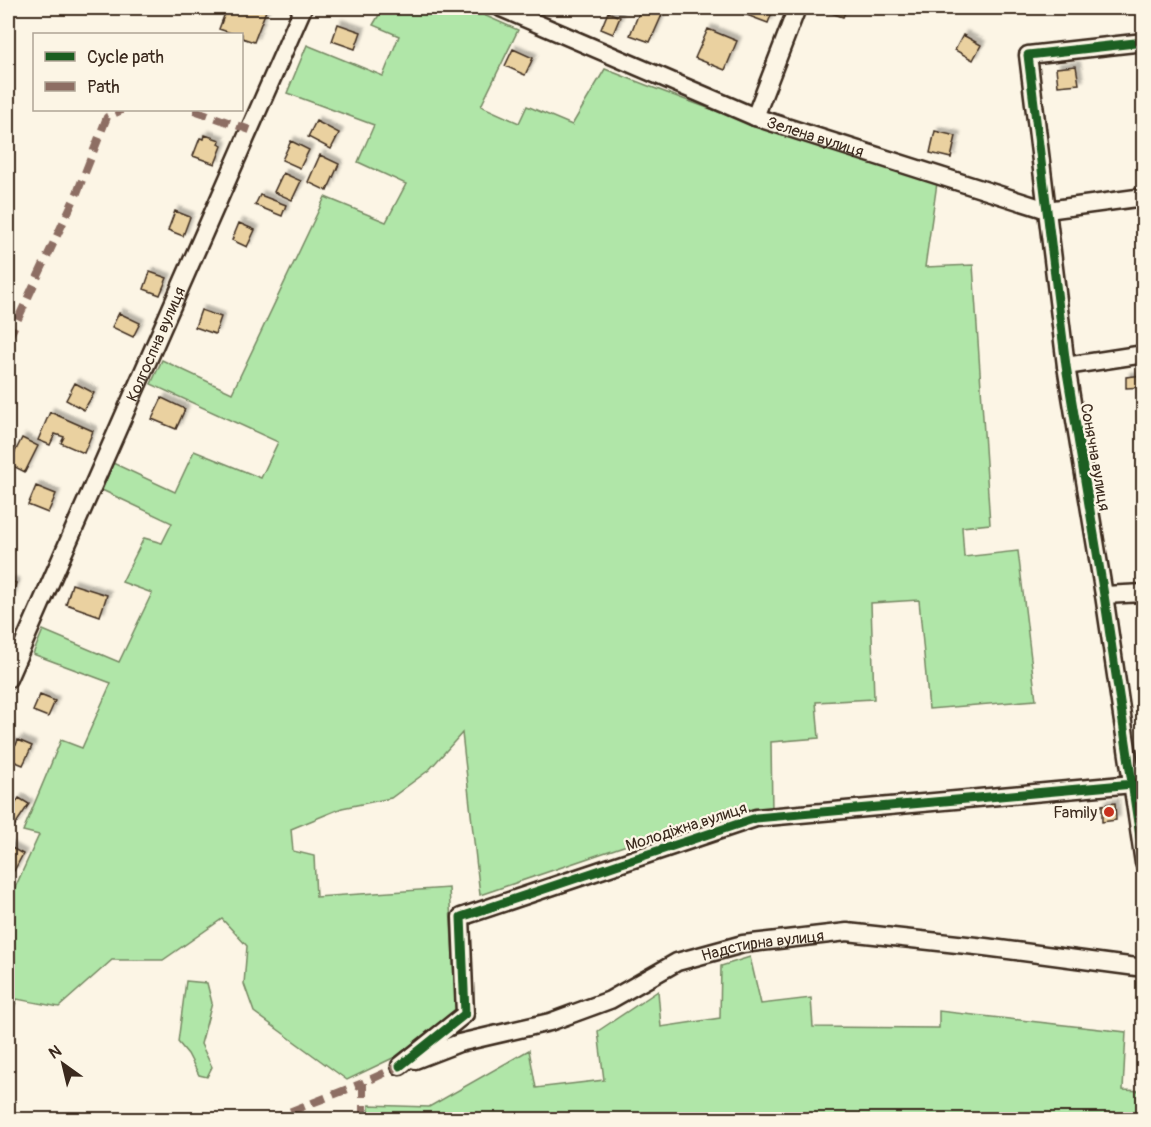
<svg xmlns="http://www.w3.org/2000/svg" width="1151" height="1127" font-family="Pangolin,sans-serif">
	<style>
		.green { fill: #b0e6a8; stroke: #768863; stroke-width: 1.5 }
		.building { fill: #ead1a0; stroke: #3b2a1e; stroke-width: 1.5; filter: url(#shadow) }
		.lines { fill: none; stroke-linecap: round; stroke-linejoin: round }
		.minor-casing { stroke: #3b2a1e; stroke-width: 21 }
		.minor { stroke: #fcf5e5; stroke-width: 16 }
		.quiet { stroke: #8d6e63; stroke-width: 8; stroke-dasharray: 15 8; stroke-linecap: butt }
		.cycleway-casing { stroke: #fcf5e5; stroke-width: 13 }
		.cycleway { stroke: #1b5e20; stroke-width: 9 }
		.poi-dot { fill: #c8321e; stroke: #fcf5e5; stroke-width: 2 }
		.labels { text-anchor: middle; stroke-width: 4.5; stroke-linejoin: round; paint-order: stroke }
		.street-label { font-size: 16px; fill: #3b2a1e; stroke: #fcf5e5 }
		.poi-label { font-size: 16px; fill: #3b2a1e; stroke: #fcf5e5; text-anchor: end }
	</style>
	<defs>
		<filter id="shadow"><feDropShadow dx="4" dy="-4" stdDeviation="1.5" flood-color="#0004"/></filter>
	</defs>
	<rect width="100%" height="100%" fill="#fcf5e5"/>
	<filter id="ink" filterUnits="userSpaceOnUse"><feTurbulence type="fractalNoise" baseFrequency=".0167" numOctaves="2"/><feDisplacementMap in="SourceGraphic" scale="12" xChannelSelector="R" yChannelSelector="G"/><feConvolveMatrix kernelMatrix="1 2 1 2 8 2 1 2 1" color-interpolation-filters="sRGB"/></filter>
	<g filter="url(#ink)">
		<path class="green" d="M 383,8 L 468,8 L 518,30 L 481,106 L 519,123 L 527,106 L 572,125 L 605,69 C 713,112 825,150 937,183 L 925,267 L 973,265 L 990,524 L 962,527 L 964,557 L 1018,551 L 1036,700 L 929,709 L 919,600 L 871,603 L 874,699 L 816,702 L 819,738 L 771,742 L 772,812 L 653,836 L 480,895 L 462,733 L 429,770 L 391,798 L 342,808 L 291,829 L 293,851 L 314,856 L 316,897 L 449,888 L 456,1010 L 395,1057 L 347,1080 L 254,1012 L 244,984 L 247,946 L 222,919 L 163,960 L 112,960 L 59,1007 L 17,999 L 8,1026 L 8,903 L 39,835 L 23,831 L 61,740 L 82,748 L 111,683 L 33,654 L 43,630 L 119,662 L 152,593 L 122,582 L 144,538 L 162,543 L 172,523 L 102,490 L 113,463 L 175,492 L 194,451 L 261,478 L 278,442 L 151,384 L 162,360 L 232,393 L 325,197 L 386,222 L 406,184 L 358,162 L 374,125 L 287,93 L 307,45 L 383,76 L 399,36 L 373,25 Z
			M 750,957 L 761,1004 L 811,998 L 813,1027 L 939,1028 L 939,1011 L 1126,1032 L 1123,1090 L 1143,1091 L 1143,1119 L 369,1119 L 369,1105 L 429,1107 L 529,1050 L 536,1088 L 604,1080 L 598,1031 L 658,991 L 661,1027 L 720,1018 L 721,966 Z
			M 186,981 L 207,983 L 212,1003 L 201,1044 L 212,1067 L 207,1077 L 199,1075 L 188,1054 L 178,1042 Z"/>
		<path class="building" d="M 227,8 L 267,8 L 254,42 L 242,38 L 242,34 L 234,34 L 219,29 Z
			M 641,8 L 665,8 L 650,42 L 630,35 Z
			M 728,8 L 774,8 L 768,23 Z
			M 817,8 L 847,8 L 843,17 Z
			M 608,12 L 620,17 L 613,34 L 601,29 Z
			M 338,24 L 361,32 L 355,49 L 332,41 Z
			M 708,29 L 737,41 L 725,70 L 695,58 Z
			M 963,35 L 981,45 L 973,60 L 955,50 Z
			M 513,49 L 533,58 L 525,75 L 505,66 Z
			M 1076,66 L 1079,84 L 1058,86 L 1056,68 Z
			M 316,121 L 339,133 L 331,149 L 308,137 Z
			M 935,131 L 956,136 L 951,158 L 930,153 Z
			M 205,135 L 220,140 L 219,144 L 222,146 L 215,164 L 193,156 L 200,138 L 204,139 Z
			M 291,141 L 309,150 L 300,168 L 282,160 Z
			M 320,155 L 339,164 L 327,191 L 308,182 Z
			M 283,173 L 301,181 L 292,200 L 274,192 Z
			M 260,195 L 286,205 L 282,216 L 255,205 Z
			M 175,211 L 190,217 L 183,236 L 168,230 Z
			M 239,223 L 255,230 L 247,247 L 232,240 Z
			M 150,272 L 167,278 L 160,295 L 144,289 Z
			M 201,310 L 221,317 L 215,334 L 195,327 Z
			M 119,313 L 140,323 L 133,337 L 112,327 Z
			M 1144,375 L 1144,387 L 1126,388 L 1126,377 Z
			M 75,383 L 94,393 L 84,410 L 66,400 Z
			M 162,398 L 185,409 L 176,429 L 152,419 Z
			M 50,412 L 93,431 L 84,453 L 61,443 L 64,437 L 55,434 L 50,445 L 38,440 Z
			M 22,438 L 38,446 L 25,472 L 9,464 Z
			M 36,486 L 56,494 L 48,513 L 28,505 Z
			M 8,580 L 16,583 L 11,598 L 8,596 Z
			M 72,584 L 107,595 L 100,616 L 66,604 Z
			M 40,695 L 55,701 L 48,717 L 33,711 Z
			M 18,740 L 32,746 L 23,765 L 8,759 L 8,752 L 11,743 L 16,745 Z
			M 19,798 L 29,804 L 15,825 L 8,820 L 8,815 Z
			M 1115,803 L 1116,820 L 1102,822 L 1102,805 Z
			M 8,846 L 23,854 L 14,871 L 8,867 Z"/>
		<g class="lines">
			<defs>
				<g id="minor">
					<path id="s1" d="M 501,8 L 755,117 L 1047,210 L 1144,197"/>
					<path d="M 1144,42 L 1028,55 L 1066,366 L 1104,595 L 1144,863"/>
					<path d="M 755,117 L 797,8"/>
					<path d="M 1066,366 L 1144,354"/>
					<path d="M 1104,595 L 1144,593"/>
					<path id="s2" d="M 8,679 L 303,8"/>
					<path id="s3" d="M 415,1060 L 459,1043 L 550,1022 L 610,1000 L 677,962 L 743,944 L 847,932 L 985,947 L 1144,968"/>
					<path d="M 400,1066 L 465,1014 L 461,917 L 756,818 L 1144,783"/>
				</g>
			</defs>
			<use href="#minor" class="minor-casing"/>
			<use href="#minor" class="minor"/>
			<path class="quiet" d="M 194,110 L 250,130
				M 8,340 L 77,193 L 107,117 L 122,110
				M 164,1120 L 199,1117 L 233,1120
				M 269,1120 L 363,1083
				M 363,1120 L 363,1083 L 400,1066"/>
			<defs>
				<path id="cycleway" d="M 1144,42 L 1028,55 L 1066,366 L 1104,595 L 1144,863
					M 400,1066 L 465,1014 L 461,917 L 756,818 L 1144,783"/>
			</defs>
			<use href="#cycleway" class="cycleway-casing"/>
			<use href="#cycleway" class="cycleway"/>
		</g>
	</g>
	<circle class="poi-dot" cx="1109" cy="812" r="6"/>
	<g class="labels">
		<g class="street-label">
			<text dy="6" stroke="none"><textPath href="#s1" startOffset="340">Зелена вулиця</textPath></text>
			<text dy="6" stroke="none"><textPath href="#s2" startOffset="366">Колгоспна вулиця</textPath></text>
			<text transform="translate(1096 457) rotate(80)" y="6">Сонячна вулиця</text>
			<text transform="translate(686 826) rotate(-18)" y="6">Молодіжна вулиця</text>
			<text dy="6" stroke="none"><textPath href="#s3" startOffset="369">Надстирна вулиця</textPath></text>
		</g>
		<g class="poi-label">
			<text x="1097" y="818">Family</text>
		</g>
	</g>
	<rect width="1151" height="1127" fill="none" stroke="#fcf5e5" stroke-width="30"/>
	<rect x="15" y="15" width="1121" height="1097" fill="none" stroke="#3b2a1e" stroke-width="2" filter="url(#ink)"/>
	<rect x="33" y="33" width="210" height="78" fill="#fcf5e5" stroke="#afa495" stroke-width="1.5"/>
	<rect x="45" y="52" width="30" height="9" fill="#1b5e20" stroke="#afa495" stroke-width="1.5"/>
	<text x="87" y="63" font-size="18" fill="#3b2a1e">Cycle path</text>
	<rect x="45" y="82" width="30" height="9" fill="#8d6e63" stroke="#afa495" stroke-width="1.5"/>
	<text x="87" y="93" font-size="18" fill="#3b2a1e">Path</text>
	<g transform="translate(63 1064) rotate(326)" stroke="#fcf5e5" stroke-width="4.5" paint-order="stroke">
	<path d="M0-4.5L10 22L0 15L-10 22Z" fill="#3b2a1e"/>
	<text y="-9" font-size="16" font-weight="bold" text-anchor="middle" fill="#3b2a1e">N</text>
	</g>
</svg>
